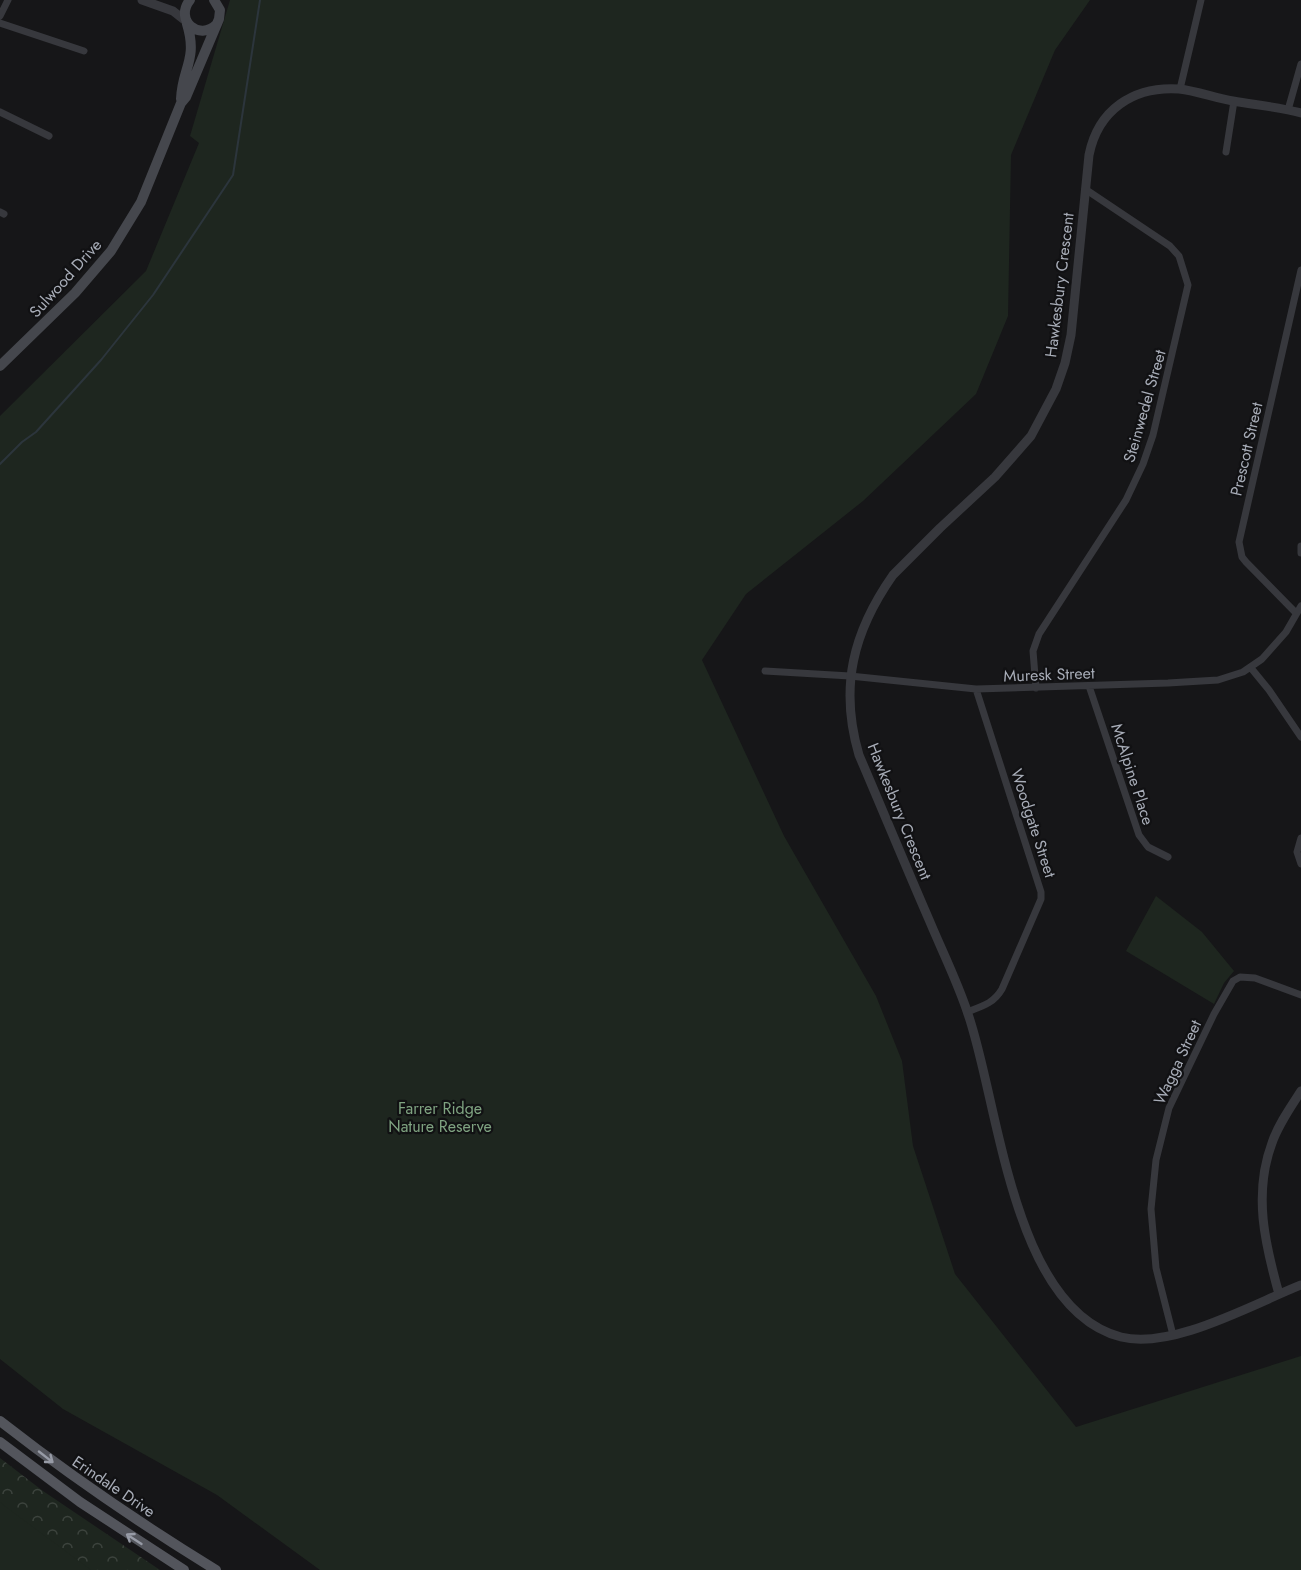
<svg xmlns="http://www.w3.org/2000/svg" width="1301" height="1570" font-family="Jost,sans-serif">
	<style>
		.forest { fill: url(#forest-crowns) }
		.park { fill: #1e261f }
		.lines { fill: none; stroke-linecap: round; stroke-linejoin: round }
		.stream { stroke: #2c353c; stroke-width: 2 }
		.minor { stroke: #37383d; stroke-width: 7 }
		.tertiary { stroke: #37383d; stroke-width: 9 }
		.secondary { stroke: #45474d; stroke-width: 10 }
		.primary { stroke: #53555c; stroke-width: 10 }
		.oneway { stroke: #979ba6 }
		.labels { text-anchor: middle; stroke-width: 4.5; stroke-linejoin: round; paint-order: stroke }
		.street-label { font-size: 16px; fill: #a8adb8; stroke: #111113 }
		.park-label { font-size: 16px; fill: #7fa381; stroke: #111113 }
	</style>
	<defs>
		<pattern id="forest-crowns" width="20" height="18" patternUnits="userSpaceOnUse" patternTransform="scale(1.5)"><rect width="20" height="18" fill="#1e261f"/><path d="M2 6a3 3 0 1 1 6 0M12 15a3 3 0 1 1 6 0" fill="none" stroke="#3c433d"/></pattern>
	</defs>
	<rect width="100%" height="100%" fill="#161618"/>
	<path class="forest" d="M 0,1458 L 43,1491 L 160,1570 L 0,1570 Z"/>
	<path class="park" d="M 230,0 L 1090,0 L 1055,50 L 1011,155 L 1008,316 L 976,394 L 863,501 L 746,594 L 702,660 L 784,836 L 876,996 L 902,1061 L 913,1146 L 955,1274 L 1076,1427 L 1301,1356 L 1301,1570 L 320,1570 L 217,1495 L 63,1409 L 0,1359 L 0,416 L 146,271 L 199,143 L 190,136 Z
		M 1156,896 L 1202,932 L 1234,971 L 1224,983 L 1214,1004 L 1126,951 Z
		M 0,1502 L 6,1507 L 91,1570 L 0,1570 Z"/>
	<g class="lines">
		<path class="stream" d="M 0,464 L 22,442 L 36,432 L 101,360 L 153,295 L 233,175 L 260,0"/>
		<path class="minor" d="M 0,16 L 8,0
			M 0,23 L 84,51
			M 1180,89 L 1201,0
			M 1288,110 L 1301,64
			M 0,112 L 49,136
			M 1226,152 L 1234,101
			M 0,212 L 4,214
			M 1301,546 L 1301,553
			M 1296,613 L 1246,562 L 1242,557 L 1239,542 L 1301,270
			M 1251,668 L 1269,690 L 1301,737
			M 765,671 L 850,676 L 976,689 L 1168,683 L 1218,680 L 1243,672 L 1262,659 L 1286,632 L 1301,606
			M 1089,686 L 1139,835 L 1148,847 L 1168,857
			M 1036,688 L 1033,651 L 1039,634 L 1126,500 L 1143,464 L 1153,435 L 1188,285 L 1179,256 L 1170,246 L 1085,189
			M 1301,838 L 1297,852 L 1301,864
			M 967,1012 C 983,1006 994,1003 1002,989 L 1041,899 L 1041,892 L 976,689
			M 1173,1335 L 1156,1268 L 1151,1209 L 1156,1160 L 1169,1108 L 1214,1014 L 1233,981 L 1240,977 L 1255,978 L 1301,995"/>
		<path class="tertiary" d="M 142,0 L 173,11 L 187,22
			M 1301,113 C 1279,107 1256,105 1233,101 C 1215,98 1197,91 1179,89 C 1133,86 1098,110 1089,155 L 1071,335 L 1065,363 L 1056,389 L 1031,436 L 995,477 L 940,528 L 893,575 C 853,632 839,687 859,755 C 883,811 906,867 930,922 C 943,953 958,983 968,1014 C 999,1103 1012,1309 1121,1337 C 1172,1350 1253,1304 1301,1285
			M 1279,1294 C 1265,1244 1253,1194 1272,1143 C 1278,1125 1290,1108 1301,1091"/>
		<path class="secondary" d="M 190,0 C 174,20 199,42 217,24
			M 181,99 C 182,68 198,60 187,24
			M 0,366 L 75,293 L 111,251 L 141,202 L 181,103 L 186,97 L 219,19 L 220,10 L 214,0"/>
		<path class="primary" d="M 0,1421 C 69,1475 141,1524 216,1570
			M 0,1442 L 80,1502 L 184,1570"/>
	</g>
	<defs><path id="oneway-shaft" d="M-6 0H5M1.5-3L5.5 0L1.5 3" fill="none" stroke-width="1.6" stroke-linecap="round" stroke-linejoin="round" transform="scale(1.5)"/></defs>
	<g class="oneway">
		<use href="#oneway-shaft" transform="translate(46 1457) rotate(38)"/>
		<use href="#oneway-shaft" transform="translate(134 1539) rotate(-147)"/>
	</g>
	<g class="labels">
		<g class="street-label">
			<text transform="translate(65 278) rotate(-48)" y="6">Sulwood Drive</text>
			<text transform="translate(1059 285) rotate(-83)" y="6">Hawkesbury Crescent</text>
			<text transform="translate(1144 406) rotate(-74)" y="6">Steinwedel Street</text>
			<text transform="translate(1246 449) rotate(-77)" y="6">Prescott Street</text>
			<text transform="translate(1049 674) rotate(-2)" y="6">Muresk Street</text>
			<text transform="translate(1133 774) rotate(72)" y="6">McAlpine Place</text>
			<text transform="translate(900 811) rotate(68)" y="6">Hawkesbury Crescent</text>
			<text transform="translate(1034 823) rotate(72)" y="6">Woodgate Street</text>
			<text transform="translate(1177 1062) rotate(-65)" y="6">Wagga Street</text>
			<text transform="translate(114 1486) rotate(34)" y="6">Erindale Drive</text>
		</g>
		<g class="park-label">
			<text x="440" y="1114">Farrer Ridge<tspan x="440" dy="18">Nature Reserve</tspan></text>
		</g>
	</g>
</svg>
